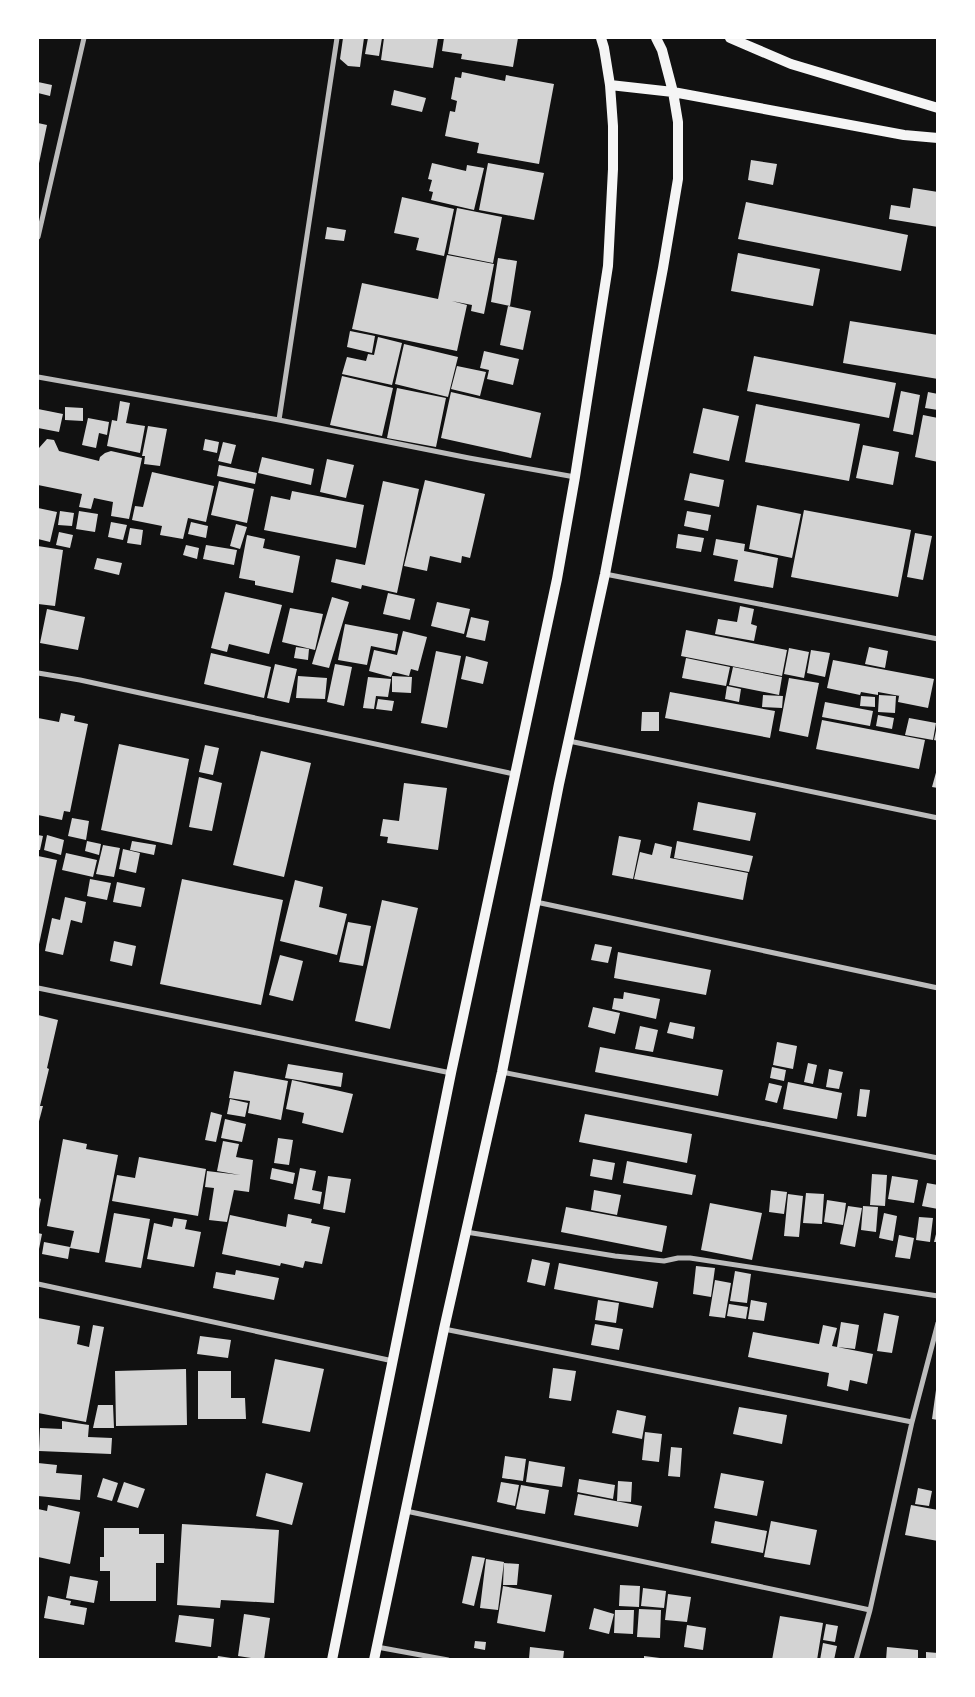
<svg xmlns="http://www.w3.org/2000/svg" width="975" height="1697" font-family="Bitter,serif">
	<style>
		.building { fill: #d3d3d3 }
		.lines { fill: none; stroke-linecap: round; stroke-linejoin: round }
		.minor { stroke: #bcbcbc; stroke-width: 5 }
		.secondary { stroke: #f5f5f5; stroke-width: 10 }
	</style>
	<rect width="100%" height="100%" fill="#111"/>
	<path class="building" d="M 343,38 L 364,38 L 360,67 L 348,66 L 340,59 Z
		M 368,38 L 382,38 L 379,56 L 365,54 Z
		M 384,38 L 438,38 L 433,68 L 381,60 Z
		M 444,38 L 518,38 L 513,67 L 461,59 L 462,54 L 442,51 Z
		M 462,72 L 505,81 L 506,75 L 554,84 L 539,164 L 477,153 L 479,143 L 445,136 L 450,111 L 455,112 L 457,101 L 451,99 L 455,77 L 461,78 Z
		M 38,82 L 52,85 L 50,96 L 38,93 Z
		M 394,90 L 426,98 L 422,112 L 391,105 Z
		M 38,123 L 47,125 L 38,168 Z
		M 751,160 L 777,164 L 773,185 L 748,180 Z
		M 432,163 L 466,171 L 467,165 L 484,168 L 474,210 L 431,200 L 433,192 L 429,191 L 432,180 L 428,179 Z
		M 488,163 L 544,173 L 534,220 L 479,210 Z
		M 913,188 L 938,192 L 938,227 L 889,219 L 891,205 L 910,208 Z
		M 402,197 L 454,209 L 444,256 L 416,250 L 419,238 L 394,233 Z
		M 746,202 L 908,235 L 901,271 L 738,239 Z
		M 457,208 L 502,217 L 493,263 L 448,254 Z
		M 327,227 L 346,230 L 344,241 L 325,239 Z
		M 738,253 L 820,269 L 813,306 L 731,291 Z
		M 447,255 L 494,264 L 484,314 L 471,311 L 472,305 L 452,301 L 467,305 L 457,351 L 352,329 L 362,283 L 438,299 Z
		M 498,258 L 517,261 L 510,306 L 491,302 Z
		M 508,306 L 531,311 L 523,350 L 500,345 Z
		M 850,321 L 938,335 L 938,379 L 843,363 Z
		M 350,331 L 375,336 L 372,353 L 347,347 Z
		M 378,337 L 402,343 L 392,385 L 342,374 L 347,357 L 366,361 L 368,354 L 374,355 Z
		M 404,344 L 458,357 L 448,397 L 395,384 Z
		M 484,351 L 519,359 L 513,385 L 487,379 L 489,370 L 480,368 Z
		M 754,356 L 896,383 L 889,418 L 747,391 Z
		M 457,366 L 486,372 L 480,396 L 451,389 Z
		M 342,376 L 393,388 L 382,436 L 330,425 Z
		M 397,388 L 446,398 L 436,447 L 387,438 Z
		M 901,391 L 920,395 L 913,435 L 893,431 Z
		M 451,392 L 541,413 L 531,458 L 441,438 Z
		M 928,392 L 938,394 L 938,410 L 925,408 Z
		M 120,401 L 130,403 L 126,423 L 145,426 L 140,453 L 107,446 L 112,420 L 117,421 Z
		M 756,404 L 860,424 L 849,481 L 745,462 Z
		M 65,407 L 83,408 L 83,421 L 65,420 Z
		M 703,408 L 739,416 L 729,461 L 693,453 Z
		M 38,409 L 63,414 L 59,432 L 38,428 Z
		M 923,415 L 938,418 L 938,462 L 915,457 Z
		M 88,418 L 109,422 L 107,435 L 99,433 L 96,448 L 82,445 Z
		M 148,426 L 167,429 L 160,466 L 144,464 L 145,456 L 142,456 Z
		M 47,439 L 54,440 L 59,451 L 99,461 L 100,457 L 105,453 L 111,451 L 142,458 L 129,519 L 111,516 L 113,502 L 94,498 L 91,509 L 79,507 L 82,494 L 38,485 L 38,454 L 39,448 Z
		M 205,439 L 219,442 L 217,453 L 203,450 Z
		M 223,442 L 236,445 L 231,464 L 218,461 Z
		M 863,445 L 899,452 L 893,485 L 856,478 Z
		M 262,457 L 314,469 L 311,485 L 258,473 Z
		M 327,459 L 354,465 L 346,498 L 320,492 Z
		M 219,465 L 257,473 L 255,484 L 217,476 Z
		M 152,472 L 214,486 L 206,522 L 188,518 L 183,539 L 160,535 L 162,526 L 132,520 L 135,506 L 143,507 Z
		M 690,473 L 724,480 L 719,507 L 684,500 Z
		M 425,480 L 485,494 L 470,558 L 462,556 L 461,563 L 430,556 L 427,571 L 404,566 Z
		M 219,481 L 254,489 L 247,523 L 211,515 Z
		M 383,481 L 419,489 L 397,593 L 362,585 L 361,589 L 331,582 L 336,559 L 365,565 Z
		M 292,491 L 364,505 L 356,548 L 264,530 L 271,496 L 290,500 Z
		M 757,505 L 801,514 L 792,558 L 749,549 Z
		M 38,508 L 57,512 L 50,542 L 38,539 Z
		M 804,510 L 911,530 L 898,597 L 791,577 Z
		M 60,511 L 74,513 L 72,526 L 58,525 Z
		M 79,511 L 98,514 L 95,532 L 76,529 Z
		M 687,511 L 711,515 L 708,531 L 684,526 Z
		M 111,522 L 127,525 L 123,540 L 108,537 Z
		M 191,522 L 208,526 L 206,538 L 188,534 Z
		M 236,524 L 247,527 L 240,549 L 230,546 Z
		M 130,528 L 143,530 L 141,545 L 127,543 Z
		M 59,532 L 73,535 L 70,548 L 56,545 Z
		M 915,533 L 932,536 L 923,580 L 907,577 Z
		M 678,534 L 704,538 L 701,552 L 676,548 Z
		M 247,535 L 265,539 L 263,548 L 300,556 L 293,593 L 255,585 L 255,581 L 239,578 Z
		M 716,539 L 745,544 L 744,551 L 778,558 L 773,588 L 734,581 L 738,560 L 713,555 Z
		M 186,545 L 199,548 L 197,559 L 183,555 Z
		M 206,545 L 237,550 L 234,565 L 203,559 Z
		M 38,546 L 63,550 L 55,606 L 38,604 Z
		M 97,558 L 122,563 L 119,575 L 94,569 Z
		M 225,592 L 282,605 L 269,654 L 229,644 L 227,652 L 211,648 Z
		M 388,593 L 415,599 L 410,620 L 383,614 Z
		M 332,597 L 349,602 L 329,668 L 312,664 Z
		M 437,602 L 470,609 L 464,634 L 431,626 Z
		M 740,606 L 754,609 L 751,624 L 757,626 L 754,641 L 715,634 L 718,619 L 737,622 Z
		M 290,608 L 323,614 L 315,650 L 282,642 Z
		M 47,609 L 85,617 L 78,650 L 40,643 Z
		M 471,617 L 489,621 L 485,641 L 466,637 Z
		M 345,624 L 398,634 L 395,651 L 371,646 L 367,665 L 338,660 Z
		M 686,630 L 787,650 L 782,676 L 681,656 Z
		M 403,631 L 427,637 L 418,671 L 411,669 L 409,676 L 393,672 L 391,677 L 369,671 L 374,650 L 397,655 Z
		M 296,647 L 309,649 L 308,660 L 294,658 Z
		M 869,647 L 888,651 L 885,668 L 865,664 Z
		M 789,648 L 809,652 L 804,678 L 784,674 Z
		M 811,650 L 830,653 L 825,677 L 807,673 Z
		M 436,651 L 461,656 L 447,728 L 421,723 Z
		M 211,653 L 271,667 L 264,698 L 204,684 Z
		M 466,656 L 488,662 L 483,684 L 461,679 Z
		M 686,658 L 730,667 L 726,686 L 682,678 Z
		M 833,660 L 934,679 L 928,708 L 898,702 L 899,696 L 900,696 L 878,692 L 878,695 L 861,692 L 860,695 L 827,688 Z
		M 275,664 L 297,669 L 289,703 L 267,698 Z
		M 335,664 L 352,667 L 344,706 L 327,702 Z
		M 733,667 L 782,677 L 779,695 L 729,685 Z
		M 298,676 L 327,678 L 325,699 L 296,698 Z
		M 392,676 L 412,677 L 411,693 L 392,692 Z
		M 368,677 L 391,679 L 388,697 L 376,696 L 374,709 L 363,708 Z
		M 789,678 L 819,683 L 808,737 L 779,731 Z
		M 727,686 L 741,689 L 739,702 L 725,699 Z
		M 670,692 L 775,711 L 770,738 L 665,718 Z
		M 763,695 L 783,696 L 782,708 L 762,707 Z
		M 879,695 L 896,696 L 895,713 L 878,712 Z
		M 861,696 L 875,697 L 875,707 L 860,706 Z
		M 378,699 L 394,701 L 392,711 L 376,709 Z
		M 825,702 L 873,711 L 870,726 L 822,717 Z
		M 642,712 L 659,712 L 659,731 L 641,731 Z
		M 61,713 L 75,716 L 74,721 L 88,724 L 70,812 L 64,811 L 62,820 L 38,815 L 38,718 L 59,722 Z
		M 878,715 L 894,718 L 892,729 L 876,726 Z
		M 909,718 L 936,723 L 933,740 L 905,735 Z
		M 822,720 L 925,740 L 919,769 L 816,749 Z
		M 937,726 L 938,726 L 938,741 L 934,740 Z
		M 119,744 L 189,759 L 172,845 L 101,830 Z
		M 205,745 L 219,748 L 213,775 L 199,772 Z
		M 261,751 L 311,763 L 284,877 L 233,865 Z
		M 937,769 L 938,769 L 938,788 L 932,787 Z
		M 199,777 L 222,783 L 212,831 L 189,827 Z
		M 404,783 L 447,788 L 438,850 L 387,843 L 388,837 L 380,836 L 383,819 L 399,821 Z
		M 698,802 L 756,813 L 750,841 L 693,830 Z
		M 72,818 L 89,821 L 86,840 L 68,836 Z
		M 38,835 L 43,836 L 40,850 L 38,850 Z
		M 47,835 L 64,840 L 61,855 L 44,850 Z
		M 619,836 L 641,840 L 633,879 L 612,875 Z
		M 87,841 L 101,844 L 99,855 L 85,851 Z
		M 132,841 L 156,845 L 154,855 L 130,850 Z
		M 677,841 L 753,856 L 749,872 L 674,858 Z
		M 655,843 L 672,847 L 670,858 L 748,873 L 743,900 L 634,879 L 640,852 L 652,855 Z
		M 103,845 L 120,848 L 114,877 L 96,874 Z
		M 123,849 L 140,853 L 136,873 L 119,869 Z
		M 66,853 L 97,860 L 93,877 L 62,870 Z
		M 38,856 L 57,860 L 38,949 Z
		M 90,879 L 111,883 L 107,900 L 87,896 Z
		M 182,879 L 283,900 L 261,1005 L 160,984 Z
		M 295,880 L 323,887 L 319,907 L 347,914 L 337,955 L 280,941 Z
		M 117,882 L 145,888 L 141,907 L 113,902 Z
		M 65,897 L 86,902 L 82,923 L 71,920 L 63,955 L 45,951 L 52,918 L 60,920 Z
		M 382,900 L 418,908 L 390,1029 L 355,1021 Z
		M 348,922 L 371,926 L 363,966 L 339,962 Z
		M 114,941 L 136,946 L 132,966 L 110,961 Z
		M 595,944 L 612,947 L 608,963 L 591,960 Z
		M 618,952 L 711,970 L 706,995 L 614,978 Z
		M 280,955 L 303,961 L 293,1001 L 269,995 Z
		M 624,992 L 660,999 L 656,1019 L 612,1009 L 614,998 L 623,999 Z
		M 593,1007 L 620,1013 L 615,1034 L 588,1027 Z
		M 38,1015 L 58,1020 L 47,1068 L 49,1069 L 40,1106 L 43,1106 L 38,1125 Z
		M 670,1022 L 695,1027 L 693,1039 L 667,1033 Z
		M 640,1026 L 658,1030 L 653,1052 L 635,1049 Z
		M 777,1042 L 797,1046 L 793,1069 L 773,1065 Z
		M 600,1047 L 723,1070 L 718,1096 L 595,1072 Z
		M 808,1063 L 817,1065 L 813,1084 L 804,1082 Z
		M 288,1064 L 343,1073 L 341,1087 L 285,1078 Z
		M 772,1067 L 786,1070 L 784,1081 L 770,1078 Z
		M 829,1069 L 843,1072 L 839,1089 L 826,1087 Z
		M 234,1071 L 288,1081 L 281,1120 L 248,1113 L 250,1101 L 229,1098 Z
		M 292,1080 L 353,1094 L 343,1133 L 302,1123 L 304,1113 L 286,1109 Z
		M 788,1082 L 842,1093 L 837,1119 L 783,1109 Z
		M 769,1083 L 782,1086 L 777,1103 L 765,1100 Z
		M 860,1089 L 870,1090 L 866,1117 L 857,1116 Z
		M 230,1099 L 248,1103 L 245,1117 L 227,1114 Z
		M 211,1112 L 222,1115 L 216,1142 L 205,1140 Z
		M 585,1114 L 692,1134 L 687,1163 L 579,1142 Z
		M 225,1119 L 246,1124 L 242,1142 L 221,1138 Z
		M 278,1138 L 293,1140 L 289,1165 L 274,1163 Z
		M 63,1139 L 87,1144 L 86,1149 L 118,1155 L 99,1253 L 70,1248 L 74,1231 L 47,1226 Z
		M 223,1141 L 239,1144 L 236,1157 L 253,1160 L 249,1192 L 234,1190 L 227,1222 L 209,1220 L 214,1188 L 205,1187 L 207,1171 L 240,1175 L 217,1171 Z
		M 139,1157 L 206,1169 L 198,1216 L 112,1201 L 117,1175 L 135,1178 Z
		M 593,1159 L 615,1163 L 612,1180 L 590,1176 Z
		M 627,1161 L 696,1175 L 692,1195 L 623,1183 Z
		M 272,1168 L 295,1173 L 293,1184 L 270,1179 Z
		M 300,1168 L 316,1171 L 312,1190 L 322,1192 L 320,1204 L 294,1199 Z
		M 872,1174 L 887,1175 L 885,1206 L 870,1205 Z
		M 328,1176 L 351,1179 L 345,1213 L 323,1209 Z
		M 892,1176 L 918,1180 L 914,1203 L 888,1199 Z
		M 927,1183 L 938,1185 L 938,1209 L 922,1206 Z
		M 594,1190 L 621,1195 L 617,1215 L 591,1210 Z
		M 771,1190 L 787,1192 L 784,1214 L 769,1212 Z
		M 806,1193 L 824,1194 L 822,1224 L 803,1223 Z
		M 788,1194 L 803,1196 L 799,1237 L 784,1236 Z
		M 38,1198 L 41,1199 L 38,1214 Z
		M 827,1200 L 846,1203 L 843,1225 L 824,1222 Z
		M 710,1203 L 762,1213 L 752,1260 L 701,1250 Z
		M 848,1206 L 862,1208 L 855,1247 L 840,1244 Z
		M 863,1206 L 878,1207 L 876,1232 L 861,1230 Z
		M 566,1207 L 667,1226 L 662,1252 L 561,1232 Z
		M 114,1213 L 150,1219 L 141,1268 L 105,1262 Z
		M 884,1213 L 897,1216 L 893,1241 L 879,1238 Z
		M 288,1214 L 312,1219 L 311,1223 L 330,1227 L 322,1264 L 305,1261 L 303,1268 L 281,1263 L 280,1266 L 222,1254 L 230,1215 L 286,1227 Z
		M 919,1217 L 933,1218 L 930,1242 L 916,1240 Z
		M 174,1218 L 187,1220 L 185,1229 L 201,1232 L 194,1267 L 147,1259 L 154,1223 L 172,1227 Z
		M 937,1230 L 938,1230 L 938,1242 L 934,1242 Z
		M 38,1233 L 42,1234 L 38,1254 Z
		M 899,1235 L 914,1238 L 910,1259 L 895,1257 Z
		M 44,1242 L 70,1247 L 68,1259 L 42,1254 Z
		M 532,1259 L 550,1263 L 545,1286 L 527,1282 Z
		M 559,1263 L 658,1282 L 653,1308 L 554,1289 Z
		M 696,1266 L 715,1268 L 711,1297 L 693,1294 Z
		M 236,1270 L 279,1278 L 274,1300 L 213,1288 L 216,1272 L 235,1275 Z
		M 735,1271 L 751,1274 L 747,1303 L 730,1301 Z
		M 715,1280 L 731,1283 L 725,1318 L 709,1316 Z
		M 598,1300 L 619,1303 L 616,1323 L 595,1320 Z
		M 751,1300 L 767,1303 L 764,1321 L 748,1319 Z
		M 729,1304 L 748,1307 L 746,1319 L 727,1316 Z
		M 884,1313 L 899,1316 L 892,1353 L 877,1351 Z
		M 38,1318 L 80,1326 L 77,1344 L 89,1347 L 93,1325 L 104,1327 L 86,1422 L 38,1413 Z
		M 841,1322 L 859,1325 L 855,1349 L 837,1347 Z
		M 595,1324 L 623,1329 L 619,1350 L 591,1345 Z
		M 823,1325 L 837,1328 L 832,1346 L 873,1354 L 867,1384 L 850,1380 L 848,1391 L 827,1386 L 829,1373 L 748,1357 L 753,1332 L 819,1344 Z
		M 200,1336 L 231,1340 L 228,1358 L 197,1354 Z
		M 275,1359 L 324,1369 L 310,1432 L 262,1423 Z
		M 553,1368 L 576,1371 L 571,1401 L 549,1398 Z
		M 186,1369 L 187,1425 L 116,1426 L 115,1371 Z
		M 198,1371 L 231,1371 L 231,1398 L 245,1398 L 246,1419 L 198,1419 Z
		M 936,1390 L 938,1390 L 938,1420 L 932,1419 Z
		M 98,1405 L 113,1405 L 114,1428 L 93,1428 Z
		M 739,1407 L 787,1415 L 782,1444 L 733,1434 Z
		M 617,1410 L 646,1416 L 642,1439 L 612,1433 Z
		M 62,1421 L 89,1425 L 88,1437 L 112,1438 L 111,1454 L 39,1451 L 40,1428 L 62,1429 Z
		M 645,1432 L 662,1434 L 659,1462 L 642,1460 Z
		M 671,1447 L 682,1448 L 680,1477 L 668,1476 Z
		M 505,1456 L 526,1459 L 523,1481 L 502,1478 Z
		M 529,1461 L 565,1467 L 562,1487 L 526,1482 Z
		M 38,1463 L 57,1465 L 56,1473 L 82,1475 L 80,1500 L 38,1496 Z
		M 266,1473 L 303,1483 L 292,1525 L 256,1516 Z
		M 721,1473 L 764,1481 L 757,1516 L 714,1508 Z
		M 103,1478 L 118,1483 L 112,1501 L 97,1497 Z
		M 579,1479 L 615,1485 L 613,1499 L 577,1492 Z
		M 618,1481 L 632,1482 L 631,1502 L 617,1501 Z
		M 124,1482 L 145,1489 L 138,1508 L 117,1502 Z
		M 501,1482 L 519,1485 L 515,1506 L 497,1502 Z
		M 521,1485 L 549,1490 L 545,1514 L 516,1509 Z
		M 918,1488 L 932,1491 L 929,1506 L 915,1504 Z
		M 578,1494 L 642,1506 L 638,1527 L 574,1515 Z
		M 48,1505 L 80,1512 L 70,1564 L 38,1557 L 38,1509 L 47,1511 Z
		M 911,1505 L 938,1510 L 938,1541 L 905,1535 Z
		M 715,1521 L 767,1531 L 763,1553 L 711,1543 Z
		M 771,1521 L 817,1530 L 810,1565 L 764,1557 Z
		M 182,1524 L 279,1530 L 274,1603 L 221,1600 L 220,1608 L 177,1605 Z
		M 104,1528 L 139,1528 L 139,1534 L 164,1534 L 164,1563 L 156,1563 L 156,1601 L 110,1601 L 110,1571 L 100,1571 L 100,1557 L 104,1557 Z
		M 472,1556 L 485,1558 L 474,1606 L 462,1603 Z
		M 486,1559 L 504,1562 L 498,1610 L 480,1608 Z
		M 504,1563 L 519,1564 L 517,1585 L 503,1585 Z
		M 70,1576 L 98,1581 L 94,1603 L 66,1598 Z
		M 620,1585 L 640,1586 L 639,1607 L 619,1606 Z
		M 503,1586 L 552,1595 L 545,1632 L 497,1623 Z
		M 643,1588 L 666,1591 L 664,1608 L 641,1606 Z
		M 668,1594 L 691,1597 L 687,1622 L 665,1620 Z
		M 48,1596 L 71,1601 L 70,1605 L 87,1608 L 84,1625 L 44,1618 Z
		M 594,1608 L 614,1614 L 609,1634 L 589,1629 Z
		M 639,1609 L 661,1610 L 660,1638 L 637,1637 Z
		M 615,1610 L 634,1610 L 633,1634 L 614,1633 Z
		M 244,1614 L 270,1618 L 264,1660 L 238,1656 Z
		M 179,1615 L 214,1619 L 211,1647 L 175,1642 Z
		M 780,1616 L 823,1623 L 817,1660 L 772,1660 Z
		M 826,1624 L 838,1626 L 835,1642 L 823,1640 Z
		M 687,1625 L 706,1628 L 703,1650 L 684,1647 Z
		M 475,1641 L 486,1642 L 485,1650 L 474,1648 Z
		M 823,1643 L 837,1646 L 834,1660 L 820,1660 Z
		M 530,1647 L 564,1651 L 563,1660 L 529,1659 Z
		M 887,1647 L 918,1650 L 918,1660 L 886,1660 Z
		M 926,1652 L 938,1653 L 938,1660 L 926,1660 Z
		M 218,1656 L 231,1658 L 231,1660 L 217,1660 Z
		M 644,1656 L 660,1658 L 659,1660 L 644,1660 Z"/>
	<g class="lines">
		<path class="minor" d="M 38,237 L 84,38
			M 38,377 L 279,420 L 469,458 L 575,477
			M 279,420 L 337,38
			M 605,574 L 938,639
			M 38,673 L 80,680 L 514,774
			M 569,741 L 938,818
			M 536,902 L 938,988
			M 38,988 L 451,1073
			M 502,1072 L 938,1158
			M 466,1232 L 615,1256 L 664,1261 L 678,1258 L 690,1258 L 938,1296
			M 38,1284 L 393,1361
			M 444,1329 L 912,1422
			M 406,1511 L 870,1610
			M 377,1647 L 448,1660
			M 856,1660 L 870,1610 L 912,1422 L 938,1323"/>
		<path class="secondary" d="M 730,38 L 791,64 L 938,108
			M 610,85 L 673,92 L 904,135 L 938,138
			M 332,1660 L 451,1073 L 557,579 L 575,477 L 608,266 L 613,169 L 613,126 L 610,85 L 604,48 L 601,38
			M 374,1660 L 444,1329 L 502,1072 L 559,784 L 605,574 L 663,268 L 678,179 L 678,122 L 673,92 L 662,50 L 656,38"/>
	</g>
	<rect width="975" height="1697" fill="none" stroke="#ffffff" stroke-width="78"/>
</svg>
